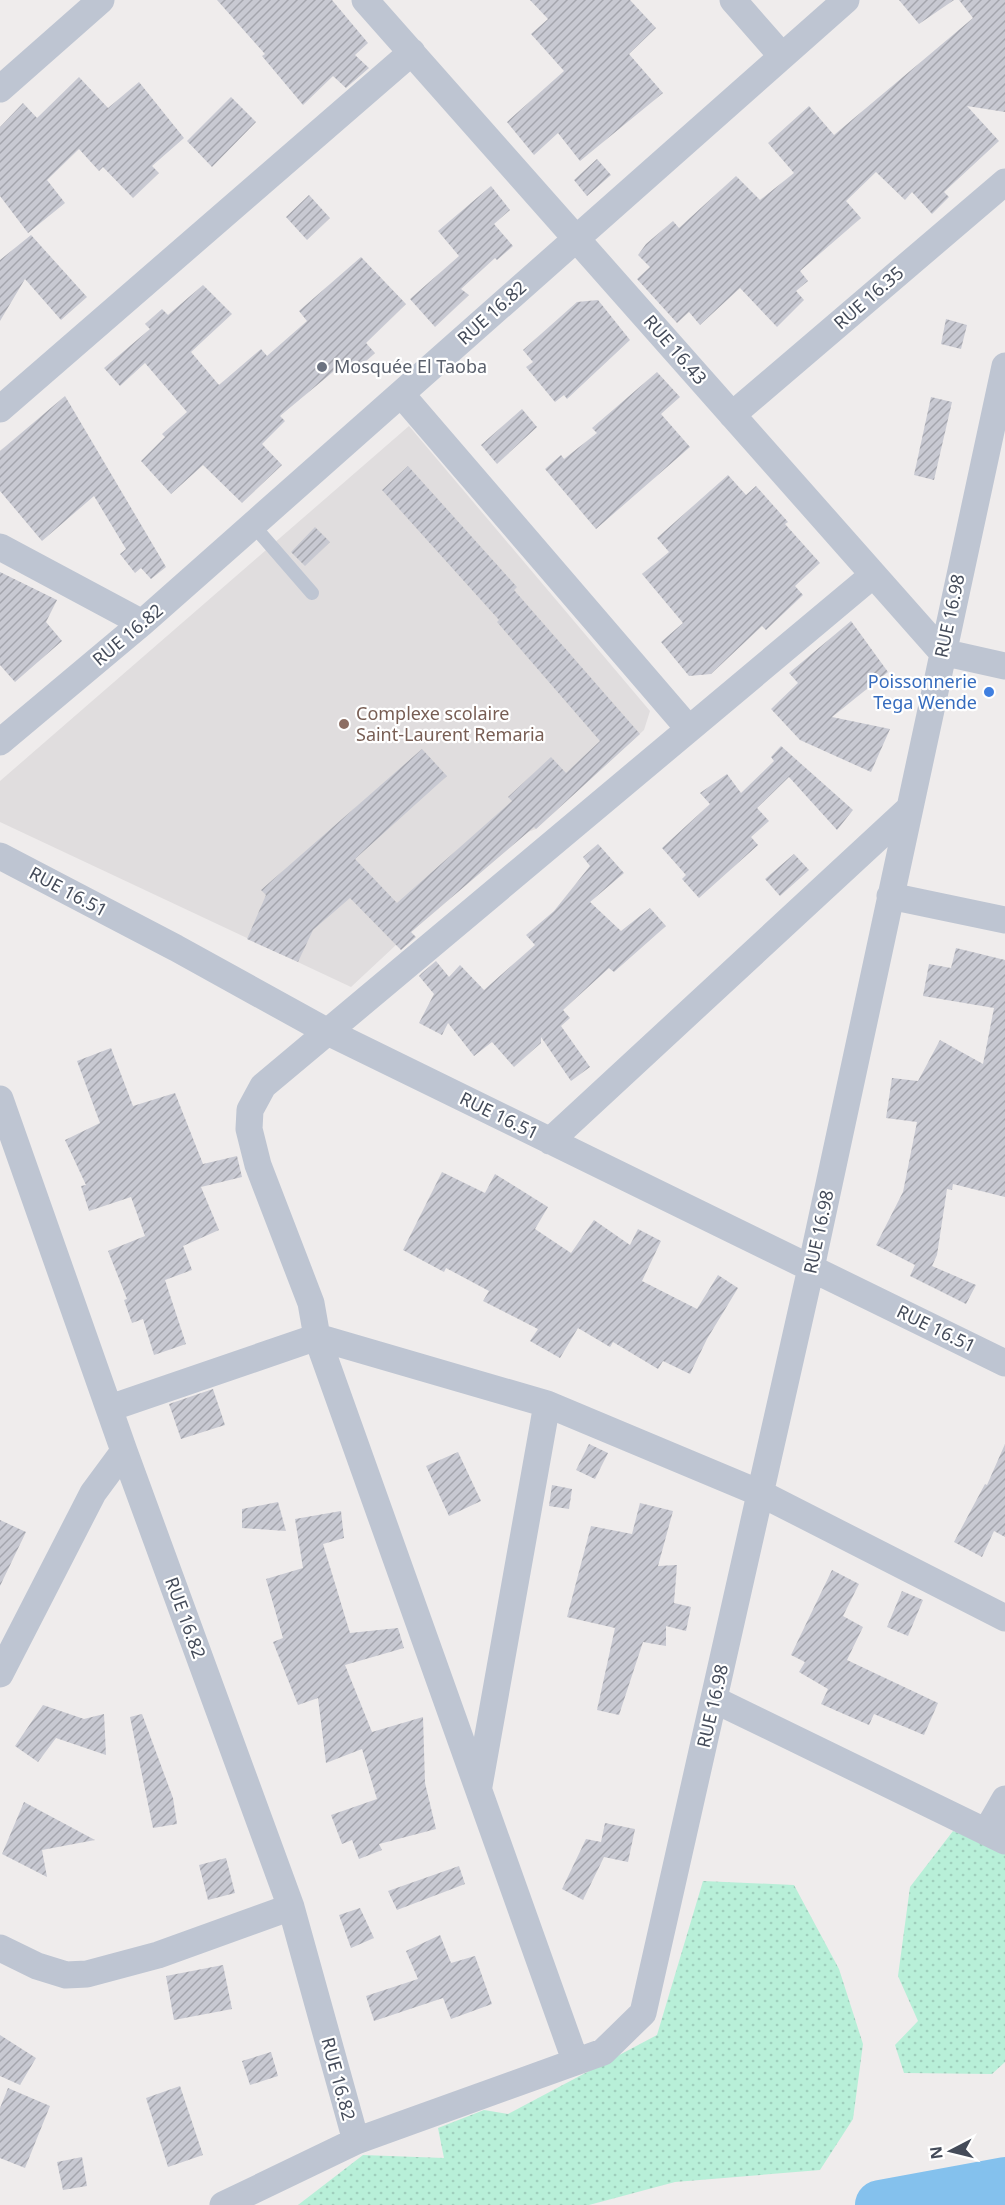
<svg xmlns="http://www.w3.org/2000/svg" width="1005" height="2205" font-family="'Noto Sans',sans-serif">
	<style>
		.education { fill: #e0ddde }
		.park { fill: url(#park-dots) }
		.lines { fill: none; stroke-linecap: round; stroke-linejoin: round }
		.river { stroke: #84c1ed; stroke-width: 50 }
		.building { fill: url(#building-hatch) }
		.service { stroke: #bec5d2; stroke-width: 14 }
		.minor { stroke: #bec5d2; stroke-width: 27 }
		.worship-dot { fill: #6b7280; stroke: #fff; stroke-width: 2 }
		.shop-dot { fill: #3f7fe0; stroke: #fff; stroke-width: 2 }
		.education-dot { fill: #8d6e63; stroke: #fff; stroke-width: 2 }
		.labels { text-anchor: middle; stroke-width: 4.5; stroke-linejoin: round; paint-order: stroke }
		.street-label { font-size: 18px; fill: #444b59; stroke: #fff }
		.worship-label { font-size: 18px; fill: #5b616d; stroke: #fff; text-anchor: start }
		.shop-label { font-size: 18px; fill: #366cbe; stroke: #fff; text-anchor: end }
		.education-label { font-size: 18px; fill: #785e54; stroke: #fff; text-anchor: start }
	</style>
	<defs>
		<pattern id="park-dots" width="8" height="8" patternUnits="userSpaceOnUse" patternTransform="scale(1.5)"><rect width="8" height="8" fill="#b8efd8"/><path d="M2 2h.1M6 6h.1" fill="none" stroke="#9fcebc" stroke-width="1.8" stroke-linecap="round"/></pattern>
		<pattern id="building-hatch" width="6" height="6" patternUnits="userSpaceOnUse" patternTransform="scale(1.5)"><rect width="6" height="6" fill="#c8c9d2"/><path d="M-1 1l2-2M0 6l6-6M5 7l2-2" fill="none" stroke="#a4a5ad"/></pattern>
	</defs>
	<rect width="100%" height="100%" fill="#efecec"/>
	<path class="education" d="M 409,426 L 650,711 L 644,730 L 536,829 L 528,832 L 396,945 L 351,987 L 0,822 L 0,781 Z"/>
	<path class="park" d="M 953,1831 L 1005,1850 L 1005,2062 L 992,2074 L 904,2073 L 895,2045 L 918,2021 L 898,1976 L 910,1887 Z
		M 703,1881 L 794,1885 L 839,1969 L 863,2044 L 853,2119 L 820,2170 L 675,2182 L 589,2205 L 298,2205 L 363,2155 L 444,2158 L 438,2128 L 484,2110 L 508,2114 L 657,2035 Z"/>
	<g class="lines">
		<path class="river" d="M 880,2205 L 1005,2182"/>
	</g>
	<path class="building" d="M 217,0 L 332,0 L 368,43 L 355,55 L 369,68 L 346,88 L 333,76 L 303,105 L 262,56 L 265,54 Z
		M 530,0 L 630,0 L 656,28 L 629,54 L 663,93 L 580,161 L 558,133 L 534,155 L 507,122 L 564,71 L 531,34 L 548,19 Z
		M 899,0 L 954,0 L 919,24 Z
		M 959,0 L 1005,0 L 1005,112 L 967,106 L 999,141 L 944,192 L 949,197 L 932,214 L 912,192 L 905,200 L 876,172 L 846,201 L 861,218 L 800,271 L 808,281 L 796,291 L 804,300 L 777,327 L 740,288 L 700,325 L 689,312 L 677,323 L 637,279 L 650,267 L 638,255 L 646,244 L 673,221 L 679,228 L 736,176 L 760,200 L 794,173 L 768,143 L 809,106 L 834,135 L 973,18 Z
		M 79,77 L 108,108 L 139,82 L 184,138 L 152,166 L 159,173 L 133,198 L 103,167 L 99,171 L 79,149 L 47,180 L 65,203 L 28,233 L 0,196 L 0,127 L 23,103 L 37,118 Z
		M 231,97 L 256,122 L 212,167 L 187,141 Z
		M 597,159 L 611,175 L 587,196 L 574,180 Z
		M 491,186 L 510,210 L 494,224 L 513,246 L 497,260 L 495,258 L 461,289 L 469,295 L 435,327 L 410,299 L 459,256 L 438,231 Z
		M 309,195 L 330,218 L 307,240 L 286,217 Z
		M 31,235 L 87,297 L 61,320 L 25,279 L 0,321 L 0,260 Z
		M 361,257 L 406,304 L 366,343 L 375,353 L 355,371 L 346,361 L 280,416 L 285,421 L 262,444 L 282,465 L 242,503 L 203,465 L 171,494 L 141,461 L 165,437 L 162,434 L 187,412 L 145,363 L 120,386 L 104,368 L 150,329 L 145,324 L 162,309 L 168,315 L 203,285 L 232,314 L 191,352 L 219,385 L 261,349 L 267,356 L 307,321 L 299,311 Z
		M 598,300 L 630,340 L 567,399 L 564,395 L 555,402 L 526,367 L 533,362 L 523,350 L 577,302 Z
		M 946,319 L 967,325 L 961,349 L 941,344 Z
		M 657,372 L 680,397 L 661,414 L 690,447 L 596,529 L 545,469 L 561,455 L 564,459 L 597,433 L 592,428 Z
		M 65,396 L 166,567 L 151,579 L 141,568 L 135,573 L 120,554 L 126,549 L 94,496 L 42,541 L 0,491 L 0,451 Z
		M 931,397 L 952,402 L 934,480 L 914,475 Z
		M 522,409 L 537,427 L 497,464 L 481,445 Z
		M 408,466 L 517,587 L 514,590 L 640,734 L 536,829 L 534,827 L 411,932 L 416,937 L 401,950 L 350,898 L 313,930 L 298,962 L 247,939 L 266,895 L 261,890 L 422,749 L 447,776 L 355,859 L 397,903 L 512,801 L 508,797 L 551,757 L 566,773 L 600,741 L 497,622 L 499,620 L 382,490 Z
		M 728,475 L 746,495 L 756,486 L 788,522 L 785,524 L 820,563 L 795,586 L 803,595 L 766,630 L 762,626 L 711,674 L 689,676 L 661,642 L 683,623 L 642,574 L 669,552 L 657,538 Z
		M 315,527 L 330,542 L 305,566 L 291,552 Z
		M 0,572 L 57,600 L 46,622 L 62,641 L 15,682 L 0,665 Z
		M 851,621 L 888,672 L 832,717 L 890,729 L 871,772 L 800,740 L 771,709 L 798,683 L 789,673 Z
		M 781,746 L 853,810 L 837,830 L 789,777 L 757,808 L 769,821 L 751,837 L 758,845 L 699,898 L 682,879 L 686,875 L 662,848 L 710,804 L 700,793 L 727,774 L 741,793 L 774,761 L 771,757 Z
		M 598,844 L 624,873 L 590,902 L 621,931 L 650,908 L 666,926 L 614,972 L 609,968 L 563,1010 L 570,1018 L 561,1026 L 590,1067 L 571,1081 L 541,1037 L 541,1043 L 514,1067 L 492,1042 L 474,1056 L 448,1023 L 442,1035 L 419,1023 L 434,994 L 419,976 L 422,973 L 436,961 L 449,977 L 460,965 L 484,990 L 535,945 L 526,935 L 554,911 L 590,866 L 583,857 Z
		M 794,854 L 809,870 L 780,896 L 765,879 Z
		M 956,948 L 1005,960 L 1005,1197 L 953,1184 L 952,1190 L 947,1189 L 937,1255 L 932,1266 L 976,1285 L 966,1304 L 910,1276 L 915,1265 L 876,1245 L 903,1192 L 917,1122 L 886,1118 L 892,1078 L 918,1081 L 940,1040 L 983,1064 L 994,1008 L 923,996 L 929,964 L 951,968 Z
		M 111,1048 L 133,1106 L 175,1093 L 203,1164 L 237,1156 L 242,1177 L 201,1187 L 219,1230 L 183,1246 L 192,1270 L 165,1280 L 186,1344 L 154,1355 L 143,1319 L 132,1323 L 124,1300 L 127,1299 L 108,1251 L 145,1236 L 131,1197 L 89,1211 L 81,1186 L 86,1185 L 65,1140 L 100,1123 L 77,1061 Z
		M 442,1172 L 485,1193 L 495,1174 L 548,1207 L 535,1229 L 571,1253 L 594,1220 L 630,1245 L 638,1229 L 661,1241 L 642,1281 L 697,1309 L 718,1275 L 738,1288 L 707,1339 L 690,1374 L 663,1361 L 658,1369 L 613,1342 L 610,1347 L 578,1328 L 560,1358 L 530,1341 L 538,1329 L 483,1301 L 489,1291 L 446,1268 L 444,1272 L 403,1250 Z
		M 213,1389 L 225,1425 L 181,1439 L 169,1404 Z
		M 589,1444 L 608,1453 L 595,1479 L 576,1470 Z
		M 1005,1444 L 1005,1537 L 994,1531 L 982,1557 L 954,1542 L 985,1484 L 987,1485 Z
		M 458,1452 L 481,1501 L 449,1516 L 426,1466 Z
		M 552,1485 L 572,1489 L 569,1509 L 549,1506 Z
		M 278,1502 L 286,1531 L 242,1528 L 242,1509 Z
		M 640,1503 L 673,1511 L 658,1566 L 677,1565 L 674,1603 L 691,1607 L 686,1631 L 666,1626 L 666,1646 L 643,1642 L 619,1715 L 597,1710 L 615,1628 L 567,1617 L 591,1526 L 632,1534 Z
		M 341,1511 L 344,1538 L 323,1544 L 350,1633 L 398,1628 L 404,1648 L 345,1665 L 372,1732 L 423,1717 L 425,1783 L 436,1829 L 379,1844 L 382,1850 L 359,1859 L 352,1840 L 342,1844 L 331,1815 L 377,1799 L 362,1749 L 326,1763 L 318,1698 L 298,1705 L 273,1642 L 283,1638 L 266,1579 L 303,1568 L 295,1519 Z
		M 0,1520 L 26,1532 L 0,1586 Z
		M 832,1570 L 859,1584 L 843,1616 L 863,1627 L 847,1660 L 938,1703 L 924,1735 L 874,1714 L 869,1725 L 821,1704 L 828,1689 L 799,1672 L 805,1662 L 791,1655 Z
		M 902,1591 L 923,1600 L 908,1636 L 887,1627 Z
		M 43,1705 L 84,1719 L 104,1714 L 106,1755 L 56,1738 L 38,1762 L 15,1746 Z
		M 142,1714 L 173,1798 L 177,1824 L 153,1828 L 130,1717 Z
		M 24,1802 L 95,1840 L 42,1850 L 47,1877 L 2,1854 Z
		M 605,1823 L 635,1829 L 628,1862 L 604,1857 L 583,1900 L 562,1889 L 586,1839 L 601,1842 Z
		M 226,1858 L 235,1893 L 208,1900 L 199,1865 Z
		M 459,1866 L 465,1884 L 397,1910 L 388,1891 Z
		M 360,1908 L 374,1938 L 351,1948 L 339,1915 Z
		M 440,1935 L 451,1963 L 475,1956 L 492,2004 L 451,2019 L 443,1998 L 374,2021 L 366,1996 L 418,1979 L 406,1951 Z
		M 223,1965 L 232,2009 L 174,2020 L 166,1976 Z
		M 0,2035 L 36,2058 L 20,2085 L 0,2076 Z
		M 271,2052 L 278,2076 L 250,2085 L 242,2061 Z
		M 180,2086 L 203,2155 L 168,2167 L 146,2098 Z
		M 8,2088 L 50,2106 L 25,2168 L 0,2158 L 0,2108 Z
		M 82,2157 L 87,2186 L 63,2190 L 57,2162 Z"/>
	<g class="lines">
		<path class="service" d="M 253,525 L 312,593"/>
		<path class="minor" d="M 365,0 L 942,652 L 1005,666
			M 733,0 L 782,56
			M 0,89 L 101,0
			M 401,394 L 689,729
			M 0,409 L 412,52
			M 732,415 L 1005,182
			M 0,547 L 142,623
			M 0,742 L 142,623 L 846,0
			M 0,856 L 176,948 L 328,1032 L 1005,1363
			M 890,896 L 1005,920
			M 0,1099 L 124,1451 L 291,1907 L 356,2141
			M 550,1141 L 910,808
			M 110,1408 L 317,1337 L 547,1404 L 762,1494 L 1005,1618
			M 0,1674 L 93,1493 L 124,1451
			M 715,1700 L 1005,1841
			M 479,1786 L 547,1404
			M 986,1832 L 1005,1799
			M 0,1948 L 37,1966 L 66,1975 L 87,1974 L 158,1955 L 291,1907
			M 575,2060 L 317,1337 L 311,1303 L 258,1165 L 249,1129 L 250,1110 L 263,1086 L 873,575
			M 223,2205 L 356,2141 L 603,2052 L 643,2013 L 811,1268 L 1005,366"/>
	</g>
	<circle class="worship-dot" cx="322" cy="367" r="6"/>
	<circle class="shop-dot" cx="989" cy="692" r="6"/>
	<circle class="education-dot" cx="344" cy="724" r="6"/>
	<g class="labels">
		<g class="street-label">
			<text transform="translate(869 298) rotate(-41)" y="6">RUE 16.35</text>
			<text transform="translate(492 313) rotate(-42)" y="6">RUE 16.82</text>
			<text transform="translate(675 350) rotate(49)" y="6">RUE 16.43</text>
			<text transform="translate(950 616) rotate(-78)" y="6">RUE 16.98</text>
			<text transform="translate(128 635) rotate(-40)" y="6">RUE 16.82</text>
			<text transform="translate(68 892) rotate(28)" y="6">RUE 16.51</text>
			<text transform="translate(499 1116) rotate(26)" y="6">RUE 16.51</text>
			<text transform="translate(819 1232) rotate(-78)" y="6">RUE 16.98</text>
			<text transform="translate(936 1329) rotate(26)" y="6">RUE 16.51</text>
			<text transform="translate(185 1618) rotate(70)" y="6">RUE 16.82</text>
			<text transform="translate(713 1706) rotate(-77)" y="6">RUE 16.98</text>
			<text transform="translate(338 2079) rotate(75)" y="6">RUE 16.82</text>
		</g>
		<g class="worship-label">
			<text x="334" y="373">Mosquée El Taoba</text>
		</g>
		<g class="shop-label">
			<text x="977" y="688">Poissonnerie<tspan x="977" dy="21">Tega Wende</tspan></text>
		</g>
		<g class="education-label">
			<text x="356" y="720">Complexe scolaire<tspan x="356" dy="21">Saint-Laurent Remaria</tspan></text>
		</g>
	</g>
	<g transform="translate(951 2151) rotate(263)" stroke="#ffffff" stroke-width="4.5" paint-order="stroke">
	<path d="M0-4.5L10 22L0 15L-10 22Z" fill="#444b59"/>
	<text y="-9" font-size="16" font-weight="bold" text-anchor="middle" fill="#444b59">N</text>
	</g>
</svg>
